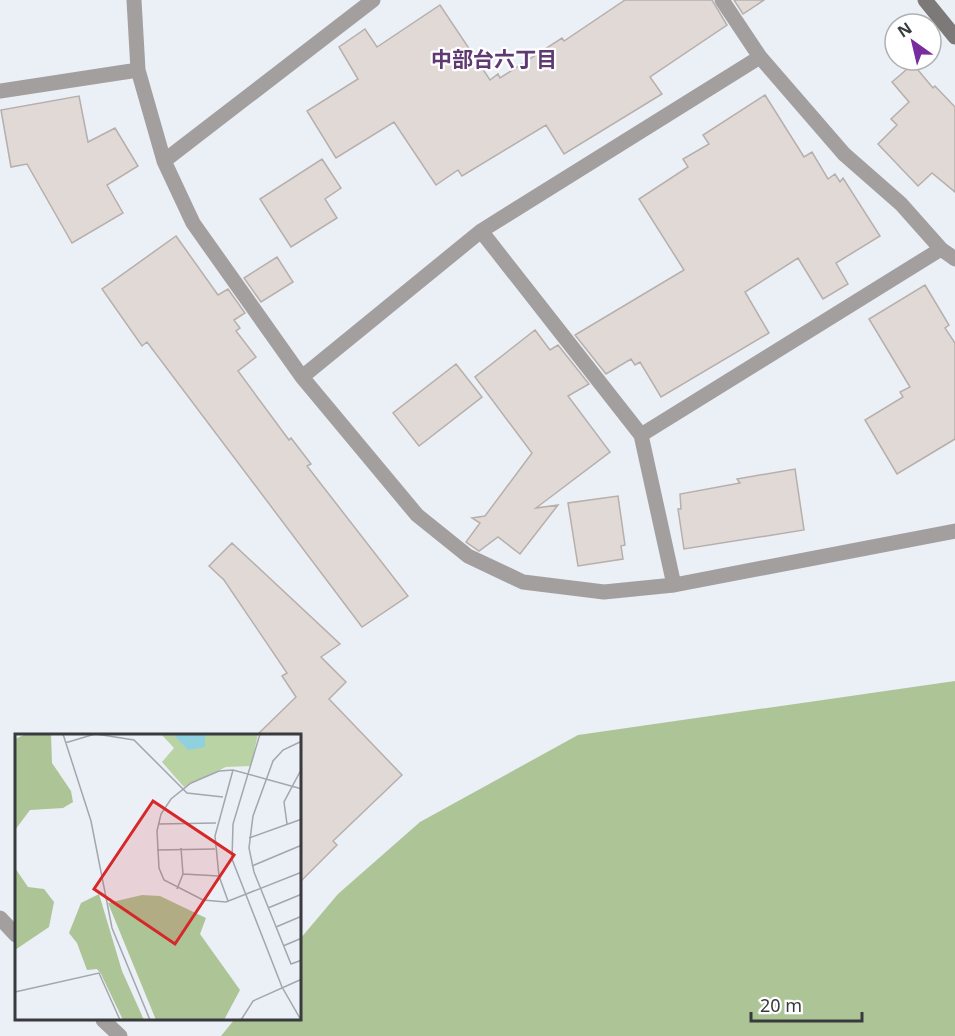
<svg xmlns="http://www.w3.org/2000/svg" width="955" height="1036" font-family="'Noto Sans','Noto Sans JP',sans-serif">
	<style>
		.forest { fill: #acc496 }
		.building { fill: #e0d9d5; stroke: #b6afab; stroke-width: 1.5 }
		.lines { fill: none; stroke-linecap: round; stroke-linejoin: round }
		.minor { stroke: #a39f9f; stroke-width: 15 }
		.tertiary { stroke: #a39f9f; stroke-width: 15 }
		.secondary { stroke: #7e7979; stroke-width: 15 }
		.labels { text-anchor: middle; stroke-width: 4.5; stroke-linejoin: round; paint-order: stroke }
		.neighbourhood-label { font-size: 21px; font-weight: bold; fill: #5e3972; stroke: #fff }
		.inset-road { fill: none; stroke: #a3a7ac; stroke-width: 1.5 }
		.view { fill: #d62828; fill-opacity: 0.15; stroke: #d62828; stroke-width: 3 }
		.inset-edge { fill: none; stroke: #383a3d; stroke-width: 3 }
	</style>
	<rect width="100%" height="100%" fill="#ebeff6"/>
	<path class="forest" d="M 955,681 L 955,1036 L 221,1036 L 234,1020 L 300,1020 L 300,939 L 338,894 L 420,822 L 578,735 Z"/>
	<path class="building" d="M 625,0 L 712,0 L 727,25 L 650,77 L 662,94 L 564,154 L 546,125 L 462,176 L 458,170 L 436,185 L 394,122 L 336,158 L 307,111 L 358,79 L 339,47 L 365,29 L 377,47 L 440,5 L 490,80 L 498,74 L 500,78 L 562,38 L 564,41 Z
		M 734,0 L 764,0 L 743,14 Z
		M 913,64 L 933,88 L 935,86 L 955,107 L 955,192 L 932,173 L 918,186 L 878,144 L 897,125 L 891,119 L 909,102 L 892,82 Z
		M 765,95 L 804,157 L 812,152 L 828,179 L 835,174 L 840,182 L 843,178 L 880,236 L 836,263 L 848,284 L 823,299 L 798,258 L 745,292 L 769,333 L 661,397 L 640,362 L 635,365 L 631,359 L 606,374 L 575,335 L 684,270 L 639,199 L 688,167 L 683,159 L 709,144 L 703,135 Z
		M 79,96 L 88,142 L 115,128 L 138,166 L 107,185 L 123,213 L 72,243 L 27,164 L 11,167 L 1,110 Z
		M 322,159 L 341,188 L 325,199 L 337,218 L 291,247 L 260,199 Z
		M 176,236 L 218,295 L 228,289 L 245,313 L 234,320 L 240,328 L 236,331 L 256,357 L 238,371 L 289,440 L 291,438 L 311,464 L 307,466 L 408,596 L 362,627 L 147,342 L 142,346 L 102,289 Z
		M 277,257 L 293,282 L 261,302 L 244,278 Z
		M 925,285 L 949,325 L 945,328 L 955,343 L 955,439 L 897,474 L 865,420 L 903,397 L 900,392 L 910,387 L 869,319 Z
		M 535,330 L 550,350 L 558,345 L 589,384 L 568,396 L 610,452 L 536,508 L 558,505 L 520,554 L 498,537 L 479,551 L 466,542 L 480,523 L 472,518 L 485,516 L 532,453 L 475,377 Z
		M 456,364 L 482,397 L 419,446 L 393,413 Z
		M 795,469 L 804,530 L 684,549 L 678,509 L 681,509 L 680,494 L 740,483 L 737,479 Z
		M 618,496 L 625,545 L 621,546 L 623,559 L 578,566 L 568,503 Z
		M 232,543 L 340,644 L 321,657 L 346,682 L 329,699 L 402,775 L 333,841 L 337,845 L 300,882 L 300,736 L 256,736 L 296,697 L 282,676 L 287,673 L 224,580 L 209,566 Z"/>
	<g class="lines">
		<path class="minor" d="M 134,0 L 138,70 L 164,161 L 193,223 L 302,377 L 417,515 L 468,556 L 523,582 L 604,592 L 674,585 L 955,531
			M 722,0 L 760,57 L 844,154 L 901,204 L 941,249 L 955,259
			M 0,91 L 138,70
			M 164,161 L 373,0
			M 481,231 L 641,435 L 674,585
			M 302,377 L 481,231 L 760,57
			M 641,435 L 941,249"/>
		<path class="tertiary" d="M 0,918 L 16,935
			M 103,1020 L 120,1036"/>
		<path class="secondary" d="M 925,0 L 955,37"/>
	</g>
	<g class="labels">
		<g class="neighbourhood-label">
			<text x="494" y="67">中部台六丁目</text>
		</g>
	</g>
	<g transform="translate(15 734)">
		<rect width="286" height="286" fill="#ebeff6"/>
		<path d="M 146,0 L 243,0 L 236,32 L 211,33 L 169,53 L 147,28 L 159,14 Z" fill="#bad3a4"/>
		<path d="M 11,0 L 36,0 L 37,29 L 56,57 L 58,68 L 48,74 L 15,76 L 0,96 L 0,5 ZM 0,134 L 13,153 L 29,155 L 39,168 L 34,193 L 0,216 ZM 84,160 L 107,237 L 129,286 L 108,286 L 86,240 L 82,235 L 72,236 L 62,209 L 54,199 L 66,169 ZM 127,161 L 145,162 L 191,184 L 185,200 L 225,256 L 209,286 L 141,286 L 93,169 Z" fill="#acc496"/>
		<path d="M 158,0 L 190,0 L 190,13 L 173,16 Z" fill="#8fd1de"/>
		<path class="inset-road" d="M 48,0 L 76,87 L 97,194 L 135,286M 81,0 L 119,6 L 172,59 L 208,63M 245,0 L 218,90 L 217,125 L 267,253 L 286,286M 287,7 L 268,16 L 258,27 L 238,82 L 234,114 L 239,138 L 276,230 L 287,226M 50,9 L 80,0M 287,55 L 218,36 L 204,37 L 176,49 L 156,65 L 146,80 L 142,97 L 144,134 L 149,146 L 188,166 L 211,168 L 287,138M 143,90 L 201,89M 272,90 L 269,68 L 287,34M 234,104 L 287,85M 142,116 L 200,115M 237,132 L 287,111M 168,140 L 204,142M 162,155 L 168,140 L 166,114M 213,167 L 204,142 L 200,102 L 218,36M 253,174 L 287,160M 261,193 L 287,182M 268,212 L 287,204M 0,258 L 84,239 L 105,286M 226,286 L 238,267 L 287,245"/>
		<path class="view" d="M 138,67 L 219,121 L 160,210 L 79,155 Z"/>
		<rect width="286" height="286" class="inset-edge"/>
	</g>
	<g transform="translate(913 42) rotate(326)"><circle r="28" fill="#ffffff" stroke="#afb0b1" stroke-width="1.5"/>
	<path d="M0-4.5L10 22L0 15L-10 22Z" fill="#782c9e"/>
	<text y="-9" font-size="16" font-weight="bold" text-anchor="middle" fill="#383a3d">N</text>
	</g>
	<path d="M751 1012v9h111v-9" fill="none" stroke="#383a3d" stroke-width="3"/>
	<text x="760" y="1012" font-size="18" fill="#383a3d" stroke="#ffffff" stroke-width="4.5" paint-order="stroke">20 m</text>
</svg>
